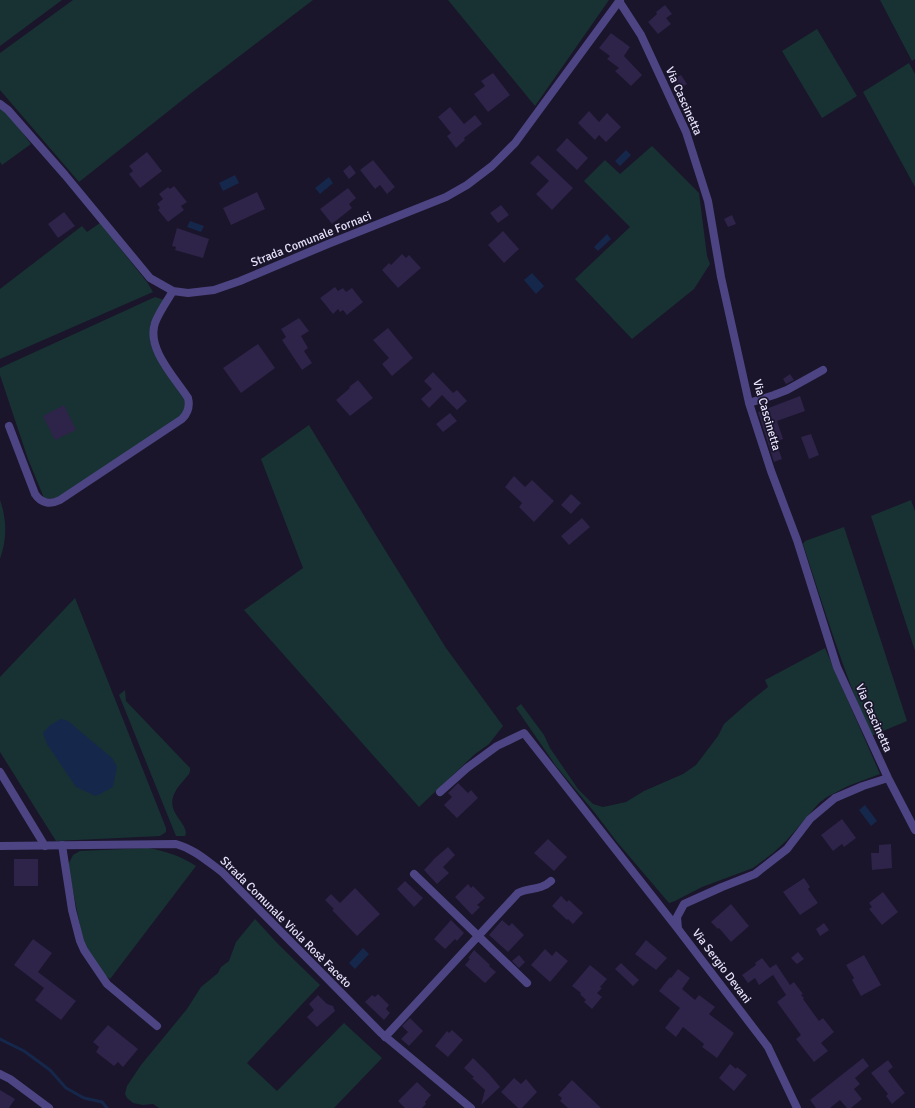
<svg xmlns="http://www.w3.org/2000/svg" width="915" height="1108" font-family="Signika,sans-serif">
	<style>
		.green { fill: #183233 }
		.water { fill: #16274c }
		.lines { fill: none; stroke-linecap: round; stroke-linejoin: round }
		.stream { stroke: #16274c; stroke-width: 3 }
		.building { fill: #2e2349 }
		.minor { stroke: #4d4583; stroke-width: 8 }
		.tertiary { stroke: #4d4583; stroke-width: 8 }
		.labels { text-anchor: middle; stroke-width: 3.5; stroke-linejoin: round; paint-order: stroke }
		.street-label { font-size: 12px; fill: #e6e1fb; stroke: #1a152a }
	</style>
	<rect width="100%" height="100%" fill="#1a152a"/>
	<path class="green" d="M 0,0 L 62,0 L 0,46 Z
		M 73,0 L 313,0 L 190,94 L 79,182 L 0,90 L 0,53 Z
		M 448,0 L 609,0 L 535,106 Z
		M 880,0 L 915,0 L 915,59 L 912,61 Z
		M 817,29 L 857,96 L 822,118 L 782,51 Z
		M 909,63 L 915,74 L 915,187 L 863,92 Z
		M 0,107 L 9,115 L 31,144 L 2,165 L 0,162 Z
		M 652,146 L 699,193 L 707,256 L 710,264 L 694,289 L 632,339 L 575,279 L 630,227 L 584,181 L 605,160 L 620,174 Z
		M 100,223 L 147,282 L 153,292 L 0,359 L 0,289 L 82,226 L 87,232 Z
		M 155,297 L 164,300 L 150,325 L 151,334 L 184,397 L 186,407 L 180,418 L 56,499 L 44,498 L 28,459 L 0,375 L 0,368 Z
		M 309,425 L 377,537 L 446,648 L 503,726 L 489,744 L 475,754 L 419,807 L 244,610 L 303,568 L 261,459 Z
		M 0,500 C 7,520 7,539 0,559 Z
		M 911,500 L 915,511 L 915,651 L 871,516 Z
		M 844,527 L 907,721 L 871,736 C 844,673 824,609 803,544 L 805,541 Z
		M 75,598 L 166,828 L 166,832 L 160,836 L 56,841 L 0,752 L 0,677 Z
		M 825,648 L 880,774 L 848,786 L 827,797 L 819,803 L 787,840 L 773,853 L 753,868 L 702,887 L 675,901 L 669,903 L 617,842 L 595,813 L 556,766 L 516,708 L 521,704 L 544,735 L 550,748 L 578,789 L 593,804 L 603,807 L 626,802 L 644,791 L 683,774 L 696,765 L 718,736 L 724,724 L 749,702 L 768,687 L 765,680 Z
		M 125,690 L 126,701 L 190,768 L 190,771 L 189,774 C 178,787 165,799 177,816 C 181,822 185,826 186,833 L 185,836 L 176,836 L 119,695 Z
		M 148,848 C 166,851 181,856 196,866 L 110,979 L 101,972 L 84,946 L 68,865 L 73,855 L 80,851 Z
		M 255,919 L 279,945 L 320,985 L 247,1063 L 277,1091 L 344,1023 L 382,1058 L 334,1108 L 159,1108 L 153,1104 L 143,1105 L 133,1103 L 127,1098 L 125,1094 L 127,1086 L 141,1065 L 187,1009 L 201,987 L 218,973 L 221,967 L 229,961 L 236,942 Z"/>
	<path class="water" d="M 626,150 L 631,155 L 620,166 L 615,161 Z
		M 235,175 L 239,183 L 223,191 L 219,183 Z
		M 329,177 L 333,183 L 320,194 L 315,188 Z
		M 190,221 L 204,226 L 201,232 L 187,227 Z
		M 607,234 L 611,239 L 598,251 L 594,247 Z
		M 532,273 L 544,286 L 536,294 L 524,280 Z
		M 61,719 L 68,721 L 112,758 L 117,767 L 113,787 L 96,796 L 76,787 L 47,744 L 43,733 L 50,725 Z
		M 865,805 L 877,821 L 871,826 L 859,810 Z
		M 363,948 L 369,954 L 355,969 L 349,963 Z"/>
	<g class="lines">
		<path class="stream" d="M 0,1039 L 24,1051 L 50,1070 L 66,1088 L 84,1098 L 102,1102 L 107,1108"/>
	</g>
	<path class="building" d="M 665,5 L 672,14 L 666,18 L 671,24 L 658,34 L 648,22 L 657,14 L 656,12 Z
		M 611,33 L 630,47 L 624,56 L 642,75 L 631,86 L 615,71 L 619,68 L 607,59 L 610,56 L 599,48 Z
		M 493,73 L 510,95 L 488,112 L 474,94 L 485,86 L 481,81 Z
		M 681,75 L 687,84 L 677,90 L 672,80 Z
		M 450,107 L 464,124 L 475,115 L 482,124 L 464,138 L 465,140 L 456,148 L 447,136 L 451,133 L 438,117 Z
		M 589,111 L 599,122 L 607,113 L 621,127 L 606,142 L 599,135 L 595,140 L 578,123 Z
		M 567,138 L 588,158 L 577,170 L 556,150 Z
		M 147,152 L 162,171 L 140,188 L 129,174 L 133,171 L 129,166 Z
		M 538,155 L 573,188 L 552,210 L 536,194 L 549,181 L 530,163 Z
		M 373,160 L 395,187 L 387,194 L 380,185 L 375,189 L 360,170 Z
		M 350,165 L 356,173 L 349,179 L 343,171 Z
		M 174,186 L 187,202 L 181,206 L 184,210 L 168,222 L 158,210 L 160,208 L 157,204 L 163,199 L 159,194 L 168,187 L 170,189 Z
		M 348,188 L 356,198 L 349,204 L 352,208 L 332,224 L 320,209 Z
		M 257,192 L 265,209 L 231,225 L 223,208 Z
		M 501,205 L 509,215 L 498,223 L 490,213 Z
		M 64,212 L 75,226 L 58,238 L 48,224 Z
		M 732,215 L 736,224 L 728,227 L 724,219 Z
		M 177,228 L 209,239 L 203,258 L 175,250 L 176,247 L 172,246 Z
		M 503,231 L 519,249 L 504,263 L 488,245 Z
		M 402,254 L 406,258 L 409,255 L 421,268 L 398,288 L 382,270 L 389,263 L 391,265 Z
		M 335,287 L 338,291 L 343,288 L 346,292 L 352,288 L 363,302 L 347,315 L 343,310 L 340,312 L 338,309 L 333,314 L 320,298 Z
		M 299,318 L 309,331 L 301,336 L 308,348 L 304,351 L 312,363 L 302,370 L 282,340 L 286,337 L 281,329 Z
		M 388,328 L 413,358 L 392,376 L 382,364 L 389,358 L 373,340 Z
		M 258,344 L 275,368 L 241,393 L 223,368 Z
		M 433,372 L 453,393 L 457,390 L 467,401 L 457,410 L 442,395 L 429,408 L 421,399 L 432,389 L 424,381 Z
		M 790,374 L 794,380 L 786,384 L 783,379 Z
		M 358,380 L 373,398 L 350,416 L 336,400 L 350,388 L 349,387 Z
		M 800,396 L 805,411 L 777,421 L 783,439 L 776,442 L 782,459 L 774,462 L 758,412 Z
		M 64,405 L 76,430 L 55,440 L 43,416 Z
		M 450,413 L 457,421 L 443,432 L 436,424 Z
		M 811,434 L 819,455 L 809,459 L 801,437 Z
		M 514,476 L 525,487 L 532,480 L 554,501 L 534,522 L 519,507 L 522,503 L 505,487 Z
		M 571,494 L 581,503 L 571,514 L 561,505 Z
		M 582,518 L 590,527 L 569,545 L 561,536 Z
		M 458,783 L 468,793 L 471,790 L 478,798 L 457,818 L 444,805 L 452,797 L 448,793 Z
		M 842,819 L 856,838 L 844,847 L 842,844 L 833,851 L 821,835 Z
		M 548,839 L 567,857 L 554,871 L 534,853 Z
		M 891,844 L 892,868 L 872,870 L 871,853 L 879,853 L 879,845 Z
		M 448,847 L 455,855 L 443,867 L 449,873 L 437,884 L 424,870 L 435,858 Z
		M 14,859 L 38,859 L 38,886 L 14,886 Z
		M 804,878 L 810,887 L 808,889 L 818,903 L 800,915 L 783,892 Z
		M 405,881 L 423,898 L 414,907 L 397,889 Z
		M 468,884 L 471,888 L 473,886 L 485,898 L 477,905 L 480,907 L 472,915 L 455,897 Z
		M 355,888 L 380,914 L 357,936 L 332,910 L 334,909 L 325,900 L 331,894 L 340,903 Z
		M 883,892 L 898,912 L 882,925 L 869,909 L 872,907 L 869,903 Z
		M 561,896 L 567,902 L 569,900 L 583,913 L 573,924 L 568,919 L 567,920 L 552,906 Z
		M 731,904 L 749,926 L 731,942 L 719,928 L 718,929 L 711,922 Z
		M 451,920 L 464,933 L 457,941 L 455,939 L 445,949 L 434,939 Z
		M 502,920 L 509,926 L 512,923 L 524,935 L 508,952 L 489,935 Z
		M 824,923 L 829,930 L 820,936 L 816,929 Z
		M 33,939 L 52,953 L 38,972 L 76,1001 L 61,1020 L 35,1000 L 44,988 L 14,965 Z
		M 646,940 L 667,958 L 656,970 L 635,954 Z
		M 545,949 L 552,956 L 556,951 L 568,961 L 550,982 L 531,965 Z
		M 474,950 L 490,965 L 489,966 L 496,972 L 485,983 L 465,965 L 470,959 L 468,958 Z
		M 798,952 L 804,959 L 797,964 L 791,958 Z
		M 519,955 L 525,962 L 519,968 L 512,961 Z
		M 864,955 L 881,985 L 861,996 L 852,980 L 854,978 L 846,965 Z
		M 762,958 L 770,968 L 776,964 L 790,985 L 794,982 L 803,994 L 801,995 L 804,998 L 803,999 L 819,1021 L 823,1018 L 834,1032 L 821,1043 L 828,1051 L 814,1062 L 796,1039 L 801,1035 L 777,1002 L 786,995 L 773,975 L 759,985 L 755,978 L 748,983 L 742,975 L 756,965 L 755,963 Z
		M 621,963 L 639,980 L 633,986 L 615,969 Z
		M 590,965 L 607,979 L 600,987 L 602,988 L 597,993 L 602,997 L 592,1009 L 584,1002 L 586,1000 L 580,994 L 581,993 L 572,986 Z
		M 678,969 L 690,978 L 682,989 L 695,1000 L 699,995 L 715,1007 L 709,1014 L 734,1033 L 717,1058 L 702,1047 L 704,1044 L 683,1027 L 676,1037 L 665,1028 L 680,1008 L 659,991 L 670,977 L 671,978 Z
		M 378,994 L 389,1005 L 386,1009 L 390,1013 L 384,1020 L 365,1002 L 372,995 L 375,997 Z
		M 318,995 L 327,1004 L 333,1006 L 335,1011 L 317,1027 L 307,1017 L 314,1010 L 309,1004 Z
		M 410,1018 L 423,1031 L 409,1046 L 401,1039 L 408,1032 L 402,1026 Z
		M 108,1025 L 138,1049 L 123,1067 L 118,1062 L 114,1066 L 96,1052 L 99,1047 L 93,1042 Z
		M 452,1030 L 463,1040 L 448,1057 L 435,1046 L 447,1031 L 449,1033 Z
		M 473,1058 L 489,1074 L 500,1087 L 481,1105 L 485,1090 L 472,1078 L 474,1077 L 464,1068 Z
		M 863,1058 L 869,1066 L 855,1078 L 860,1084 L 854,1089 L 862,1099 L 851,1108 L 847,1108 L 840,1100 L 830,1108 L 816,1108 L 810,1100 Z
		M 888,1060 L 893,1067 L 888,1071 L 905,1093 L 892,1104 L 886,1096 L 888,1094 L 871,1073 Z
		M 730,1064 L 736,1069 L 737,1067 L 747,1075 L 734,1091 L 719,1078 Z
		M 514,1078 L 521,1084 L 526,1079 L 537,1092 L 522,1108 L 518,1108 L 501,1092 Z
		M 572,1080 L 601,1108 L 568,1108 L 560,1101 L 562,1098 L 558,1095 Z
		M 417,1082 L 431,1095 L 425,1102 L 426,1104 L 422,1108 L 405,1108 L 398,1101 Z
		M 0,1090 L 15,1099 L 9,1108 L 0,1108 Z"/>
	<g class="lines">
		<path class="minor" d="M 619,1 L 641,35 L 686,132 L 708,201 L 721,277 L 749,403 L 771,471 L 797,540 L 837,667 L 888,778 L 915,830
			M 0,104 L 8,110 L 65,175 L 150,278 L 173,291 L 188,293 L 214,290 L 240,281 L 328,244 L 446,197 L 467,185 L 492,166 L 515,143 L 620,0
			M 749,403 L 774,395 L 787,390 L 823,370
			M 9,426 L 35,494 C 41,503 50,505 60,500 L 182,419 C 188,413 190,406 188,398 C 176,379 146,349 155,323 C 159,312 167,301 173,291
			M 0,772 L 45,846
			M 440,792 L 467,768 L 497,746 L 524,733 L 678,929
			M 62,845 L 72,910 L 80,941 L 84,950 L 107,984 L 157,1026
			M 414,874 L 527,983
			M 385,1037 L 518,893 C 529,887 540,891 551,881
			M 0,1074 L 10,1079 L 49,1108
			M 797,1108 L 768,1047 L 678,929 L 677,917 L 684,904 L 722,887 L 755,874 L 787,849 L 810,819 L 835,798 L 863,786 L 888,778"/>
		<path class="tertiary" d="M 0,846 L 176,844 C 194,849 207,861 222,872 L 381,1033 L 471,1108"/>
	</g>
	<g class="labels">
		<g class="street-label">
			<text transform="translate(684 101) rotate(66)" y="4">Via Cascinetta</text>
			<text transform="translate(311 239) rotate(-22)" y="4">Strada Comunale Fornaci</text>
			<text transform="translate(767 415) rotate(74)" y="4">Via Cascinetta</text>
			<text transform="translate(874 718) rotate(66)" y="4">Via Cascinetta</text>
			<text transform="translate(286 922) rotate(45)" y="4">Strada Comunale Viola Rosè Faceto</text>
			<text transform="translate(722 966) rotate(53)" y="4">Via Sergio Devani</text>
		</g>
	</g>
</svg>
